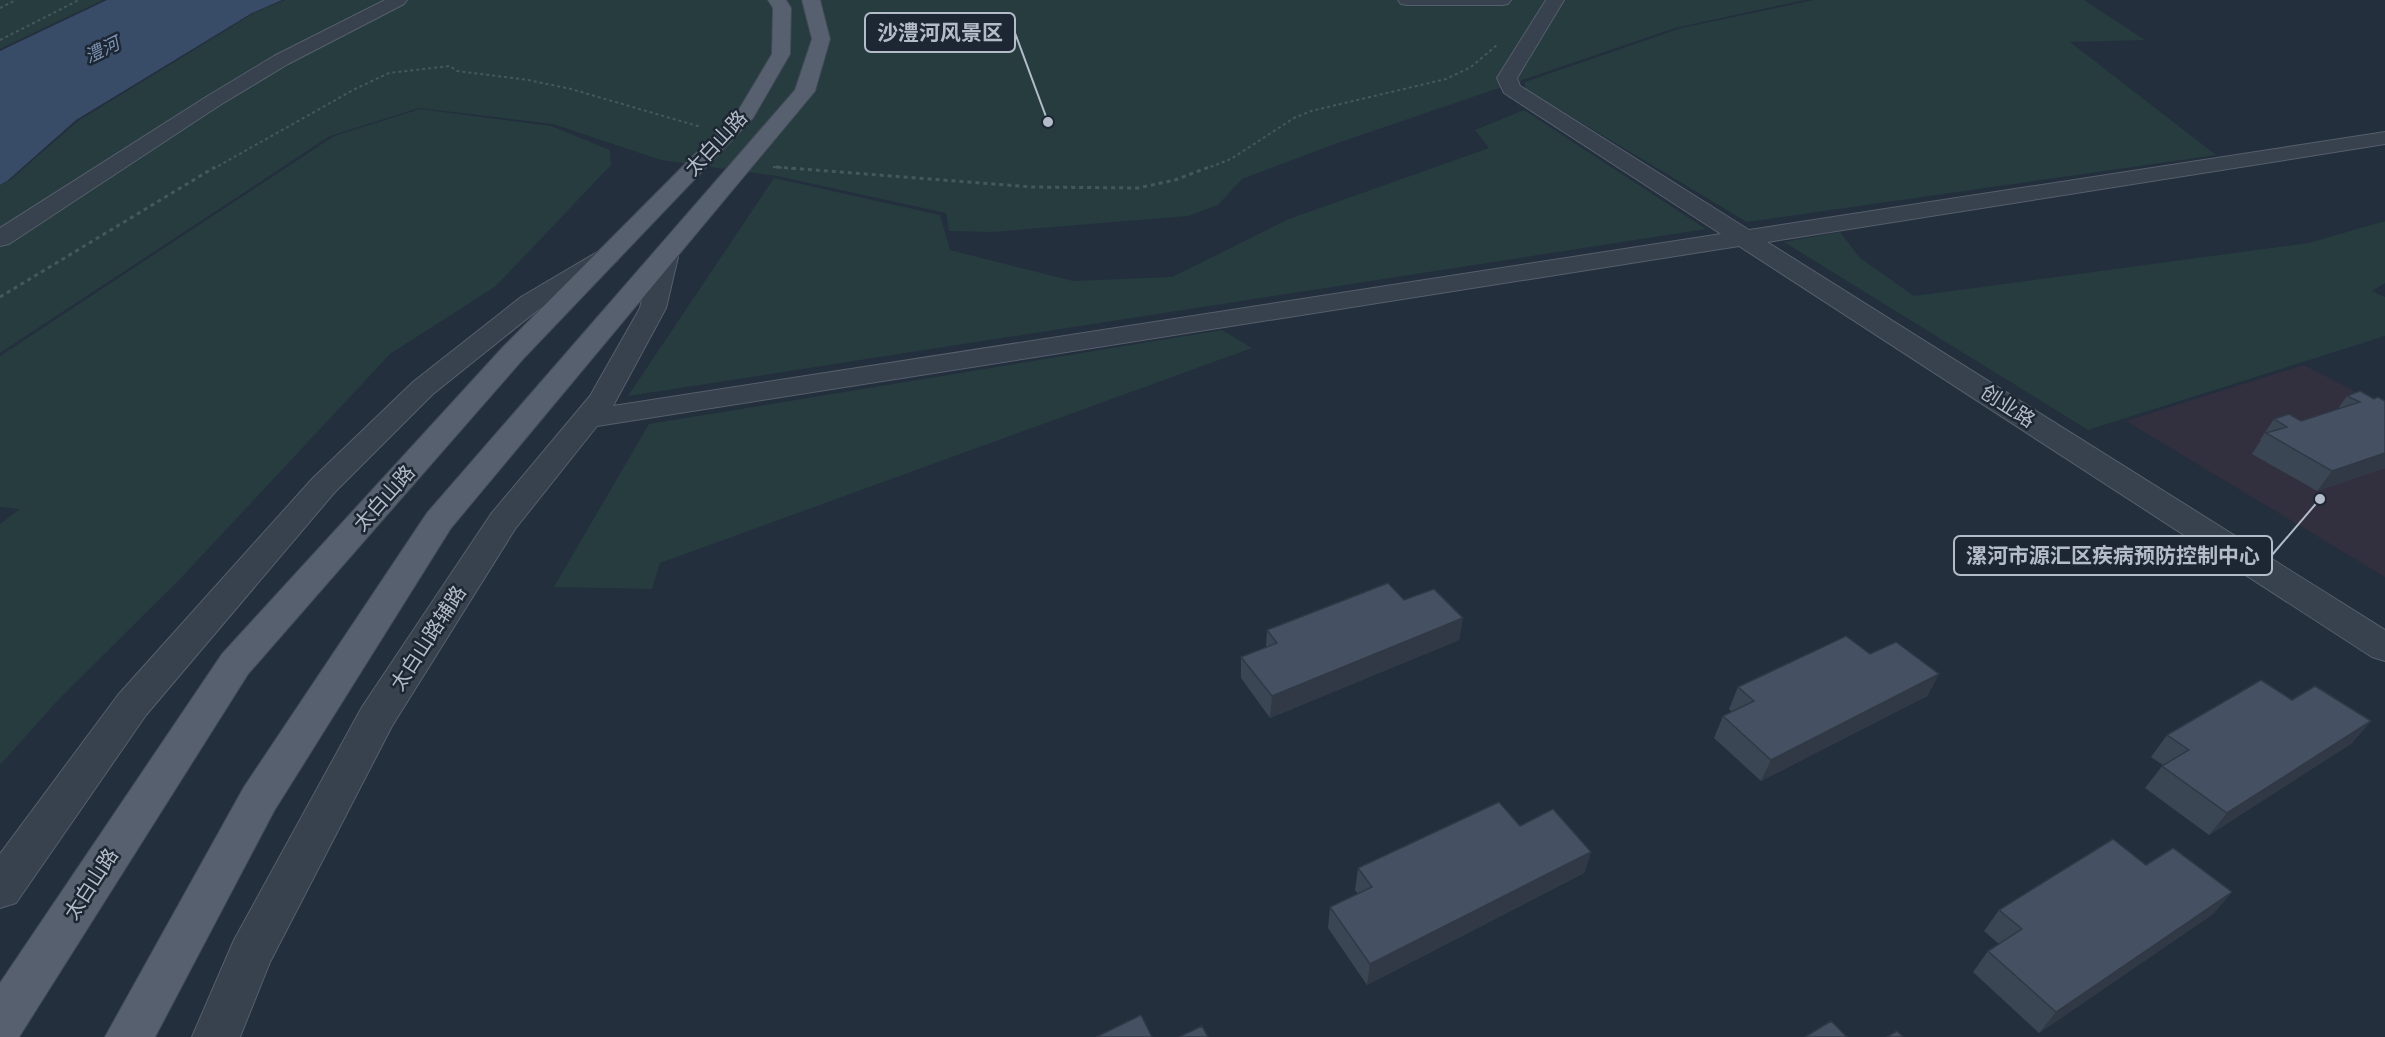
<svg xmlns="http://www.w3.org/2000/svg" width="2385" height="1037" font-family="Roboto,'Noto Sans SC',sans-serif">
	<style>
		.medical { fill: #32303f }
		.green { fill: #263c3f }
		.water { fill: #394c67 }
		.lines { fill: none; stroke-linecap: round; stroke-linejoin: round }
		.minor-casing { stroke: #565f6c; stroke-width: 2 }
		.major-casing { stroke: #414a57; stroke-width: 2 }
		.path-far1 { stroke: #44595c; stroke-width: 2; stroke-dasharray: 3 3; stroke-linecap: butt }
		.path { stroke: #44595c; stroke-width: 3; stroke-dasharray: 4 4; stroke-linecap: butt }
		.minor { fill: #38414e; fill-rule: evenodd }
		.major { fill: #56606e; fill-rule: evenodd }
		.wall { fill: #3b4654 }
		.shaded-wall { fill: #303945 }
		.building { fill: #455162; stroke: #303945; stroke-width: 1.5 }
		.labels { text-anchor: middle; stroke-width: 5; stroke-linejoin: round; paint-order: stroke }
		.far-water-label { font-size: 18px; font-style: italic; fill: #7c92b1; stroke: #1d2633 }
		.street-label { font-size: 20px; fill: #b4bcc9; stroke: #1d2633 }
		.leader { fill: none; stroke: #b4bcc9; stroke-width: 2 }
		.callout-dot { fill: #b4bcc9; stroke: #1d2633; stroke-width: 2 }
		.callout { fill: #1d2633; stroke: #b4bcc9; stroke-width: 2 }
		.callout-label { font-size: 21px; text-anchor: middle; font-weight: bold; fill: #b4bcc9 }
	</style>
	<rect width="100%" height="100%" fill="#242f3e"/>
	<path class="medical" d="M 2304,365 L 2385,407 L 2385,577 L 2126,421 Z"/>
	<path class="green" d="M 0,0 L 103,0 L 0,49 Z
		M 285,0 L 1804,0 L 1675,28 L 1332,145 L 1242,179 L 1218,205 L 1188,216 L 992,232 L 949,231 L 946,213 L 777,176 L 661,160 L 553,124 L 419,108 L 330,136 L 0,353 L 0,185 L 9,181 L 78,121 L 254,13 Z
		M 1814,0 L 2084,0 L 2145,40 L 2070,42 L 2216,155 L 1747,222 L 1525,89 L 1525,82 L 1681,28 Z
		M 420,109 L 551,126 L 610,150 L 611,165 L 496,286 L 390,354 L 180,579 L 59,699 L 0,765 L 0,524 L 20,509 L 0,507 L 0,356 L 334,136 Z
		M 1524,110 L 1706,229 L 628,396 L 774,178 L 940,215 L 950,250 L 1073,281 L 1172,277 L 1289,219 L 1489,148 L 1475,130 Z
		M 2385,221 L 2385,283 L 2372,291 L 2385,297 L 2385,336 L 2088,430 L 1784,242 L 1840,232 L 1860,258 L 1914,296 L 2309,243 Z
		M 1222,330 L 1252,348 L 660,563 L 652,589 L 554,587 L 649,424 Z"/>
	<path class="water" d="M 107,0 L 282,0 L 252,13 L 76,120 L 7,181 L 0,185 L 0,51 Z"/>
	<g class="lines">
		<defs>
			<path id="minor" d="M 385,0 L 407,0 L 404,4 L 288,64 L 220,105 L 9,244 L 0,246 L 0,228 L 206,97 L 274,56 Z
				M 1398,0 L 1511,0 L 1508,4 L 1502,5 L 1407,5 L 1401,4 Z
				M 1546,0 L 1564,0 L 1517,78 L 1520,86 L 1749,230 L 2385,132 L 2385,144 L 1767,242 L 2385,630 L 2385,661 L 2372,657 L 1739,246 L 597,426 L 515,529 L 392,726 L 270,962 L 240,1037 L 192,1037 L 234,940 L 362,707 L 491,514 L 590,396 L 640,308 L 652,257 L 656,252 L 665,249 L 674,252 L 678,257 L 666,308 L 613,406 L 1721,234 L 1504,93 L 1497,78 Z
				M 608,249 L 617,251 L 620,256 L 617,261 L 539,309 L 433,394 L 334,493 L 146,715 L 16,903 L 0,908 L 0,854 L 118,695 L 312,479 L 413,382 L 521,297 L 599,251 Z"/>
			<path id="major" d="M 768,0 L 786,0 L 791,8 L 790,54 L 753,118 L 523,359 L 248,674 L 19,1037 L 0,1037 L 0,983 L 222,654 L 503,347 L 738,111 L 772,54 L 773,8 Z
				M 802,0 L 820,0 L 830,39 L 815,91 L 451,528 L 274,811 L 155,1037 L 105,1037 L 244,787 L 427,513 L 795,90 L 812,39 Z"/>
		</defs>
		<use href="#minor" class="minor-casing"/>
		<use href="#major" class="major-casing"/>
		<path class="path-far1" d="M 0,8 L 16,0
			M 0,40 L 79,0
			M 773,167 L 796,169
			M 213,169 L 355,89 L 389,73 L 450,66 L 457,71 L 528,80 L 571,89 L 701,127
			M 1205,169 L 1231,159 L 1294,118 L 1311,111 L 1446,79 L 1471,67 L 1497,45"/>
		<path class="path" d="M 776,167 L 1032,187 L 1138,188 L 1175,180 L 1209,167
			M 0,297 L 215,167"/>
		<use href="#minor" class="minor"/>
		<use href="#major" class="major"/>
	</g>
	<path class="wall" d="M 2347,396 L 2385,401 L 2385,468 L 2317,491 L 2252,454 L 2261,440 L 2260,440 L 2274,419 L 2301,421 L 2337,410 Z
		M 1404,600 L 1463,618 L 1459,640 L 1270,718 L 1241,678 L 1241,657 L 1266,647 L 1267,630 Z
		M 1870,654 L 1939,674 L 1927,696 L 1761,781 L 1714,738 L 1723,716 L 1732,712 L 1729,709 L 1738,687 Z
		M 2292,700 L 2371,721 L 2352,743 L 2209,835 L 2145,788 L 2163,765 L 2151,757 L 2167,735 Z
		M 1520,826 L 1591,852 L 1584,873 L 1367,985 L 1328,928 L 1330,907 L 1358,894 L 1355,890 L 1358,868 Z
		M 2146,865 L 2232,892 L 2213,914 L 2039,1033 L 1973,972 L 1988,951 L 1999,944 L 1984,931 L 1999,910 Z"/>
	<path class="shaded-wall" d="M 2385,453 L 2385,468 L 2317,491 L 2332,471 Z
		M 1463,618 L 1459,640 L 1270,718 L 1272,696 Z
		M 1939,674 L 1927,696 L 1761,781 L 1771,760 Z
		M 2371,721 L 2352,743 L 2209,835 L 2227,813 Z
		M 1591,852 L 1584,873 L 1367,985 L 1370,964 Z
		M 2232,892 L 2213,914 L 2039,1033 L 2056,1012 Z"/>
	<path class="building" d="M 2360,391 L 2374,399 L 2378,397 L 2385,401 L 2385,453 L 2332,471 L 2266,433 L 2287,427 L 2274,419 L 2289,414 L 2301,421 L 2360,402 L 2347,396 Z
		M 1388,583 L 1404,600 L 1434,589 L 1463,618 L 1272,696 L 1241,657 L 1277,643 L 1267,630 Z
		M 1846,636 L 1870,654 L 1896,642 L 1939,674 L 1771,760 L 1723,716 L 1754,701 L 1738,687 Z
		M 2261,680 L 2292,700 L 2315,686 L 2371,721 L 2227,813 L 2162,766 L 2189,750 L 2167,735 Z
		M 1499,802 L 1520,826 L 1553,809 L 1591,852 L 1370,964 L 1330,907 L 1372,887 L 1358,868 Z
		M 2113,839 L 2146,865 L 2173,848 L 2232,892 L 2056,1012 L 1988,951 L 2022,929 L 1999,910 Z
		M 1141,1015 L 1152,1037 L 1096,1037 Z
		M 1831,1021 L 1847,1037 L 1805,1037 Z
		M 1202,1026 L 1208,1037 L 1179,1037 Z
		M 1897,1031 L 1903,1037 L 1887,1037 Z"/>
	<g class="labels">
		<g class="far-water-label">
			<text transform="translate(102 50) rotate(-26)" y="6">澧河</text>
		</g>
		<g class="street-label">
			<text transform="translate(716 143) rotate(-47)" y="7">太白山路</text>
			<text transform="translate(2008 406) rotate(33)" y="7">创业路</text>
			<text transform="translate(384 498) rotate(-48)" y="7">太白山路</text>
			<text transform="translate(428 638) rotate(-57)" y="7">太白山路辅路</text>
			<text transform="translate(91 884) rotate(-57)" y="7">太白山路</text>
		</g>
	</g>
	<path class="leader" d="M1048 122L1015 33M2320 499L2272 555"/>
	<g class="callout-dot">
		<circle cx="1048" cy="122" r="6"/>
		<circle cx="2320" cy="499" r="6"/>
	</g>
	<g class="callout">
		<rect x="865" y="13" width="150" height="39" rx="6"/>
		<rect x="1954" y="536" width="318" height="39" rx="6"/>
	</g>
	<g class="callout-label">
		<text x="940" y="40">沙澧河风景区</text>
		<text x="2113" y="563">漯河市源汇区疾病预防控制中心</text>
	</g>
</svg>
